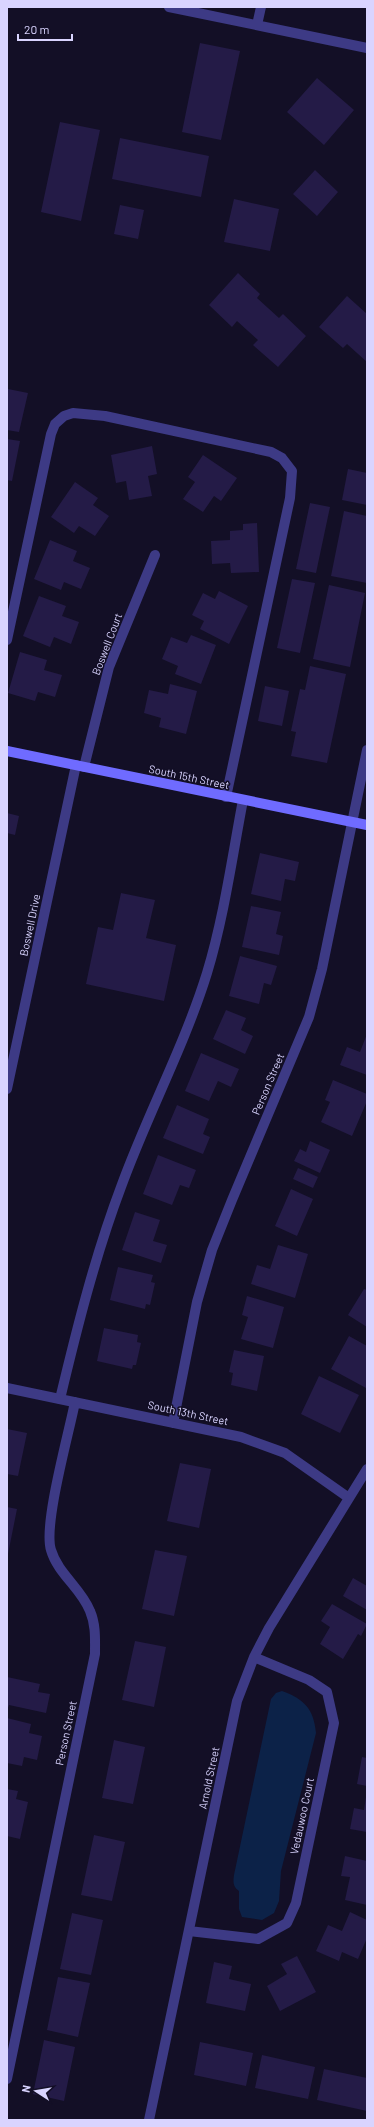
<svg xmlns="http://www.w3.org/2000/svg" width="374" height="2127" font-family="Barlow,sans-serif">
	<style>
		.water { fill: #0c2248 }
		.building { fill: #241b47 }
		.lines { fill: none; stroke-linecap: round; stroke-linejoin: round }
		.service { stroke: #3d3a85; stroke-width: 10 }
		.minor { stroke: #3d3a85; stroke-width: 10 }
		.secondary { stroke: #6f6bff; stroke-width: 10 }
		.labels { text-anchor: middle; stroke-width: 3; stroke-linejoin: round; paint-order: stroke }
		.street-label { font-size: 11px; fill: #d9d4ff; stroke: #130f26 }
	</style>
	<rect width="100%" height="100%" fill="#130f26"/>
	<path class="water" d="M 282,1691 C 304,1699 314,1709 316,1733 L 281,1871 L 279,1901 L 274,1913 L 262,1920 L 242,1917 L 239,1909 L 239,1891 C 233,1887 233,1882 234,1875 L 271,1699 L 276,1693 Z"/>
	<path class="building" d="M 200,43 L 240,51 L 221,140 L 182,132 Z
		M 317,78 L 354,110 L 324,145 L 287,112 Z
		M 60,122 L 100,130 L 81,221 L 41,212 Z
		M 120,138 L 209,156 L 201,197 L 112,179 Z
		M 315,170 L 338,192 L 317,216 L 293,194 Z
		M 234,199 L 279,209 L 270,251 L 224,242 Z
		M 120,205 L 144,210 L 138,239 L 114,234 Z
		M 238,273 L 260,294 L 257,298 L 279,318 L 283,314 L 306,336 L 278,367 L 253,345 L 258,340 L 237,321 L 232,327 L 209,305 Z
		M 347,296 L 367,314 L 367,362 L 347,344 L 343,348 L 319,327 Z
		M 8,389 L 28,393 L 19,432 L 7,430 Z
		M 7,439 L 20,441 L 12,481 L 7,480 Z
		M 152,446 L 157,474 L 148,476 L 152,496 L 129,500 L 126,481 L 116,483 L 111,455 Z
		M 203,455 L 237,478 L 221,501 L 214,496 L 203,512 L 183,499 L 195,482 L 188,477 Z
		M 348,469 L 367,473 L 367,505 L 342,500 Z
		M 75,482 L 98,498 L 93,505 L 109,516 L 95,536 L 79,526 L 74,533 L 51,517 Z
		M 310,503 L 330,507 L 316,573 L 296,569 Z
		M 344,511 L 367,516 L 367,583 L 331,576 Z
		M 257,523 L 259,572 L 231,573 L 230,563 L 212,564 L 211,541 L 230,540 L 230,531 L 243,530 L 243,524 Z
		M 50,540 L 77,551 L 73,561 L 90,568 L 81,589 L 64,582 L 61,590 L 34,579 Z
		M 292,579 L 315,583 L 300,653 L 277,648 Z
		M 329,585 L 365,593 L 350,667 L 313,659 Z
		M 219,591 L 248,606 L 229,644 L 200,629 L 204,621 L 192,615 L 203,593 L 215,599 Z
		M 39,596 L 66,606 L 62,616 L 79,622 L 71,644 L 54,637 L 50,647 L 23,636 Z
		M 191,635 L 216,645 L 201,684 L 175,674 L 178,666 L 162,659 L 171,637 L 187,643 Z
		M 20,652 L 47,660 L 44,670 L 62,675 L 55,697 L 38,692 L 35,701 L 8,693 Z
		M 310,666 L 346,674 L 327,763 L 291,756 L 296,732 L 291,731 L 300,689 L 305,690 Z
		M 170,684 L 197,691 L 186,734 L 159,727 L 161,718 L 144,713 L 149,690 L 168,694 Z
		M 265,686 L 289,691 L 282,726 L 258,721 Z
		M 7,813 L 19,816 L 15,835 L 7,833 Z
		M 260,853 L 299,862 L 295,881 L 285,879 L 281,901 L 251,894 Z
		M 121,893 L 155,900 L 146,938 L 176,945 L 164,1001 L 86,984 L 98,927 L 113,930 Z
		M 251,906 L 281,912 L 276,934 L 283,936 L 279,955 L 242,947 Z
		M 240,956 L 277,966 L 271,985 L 264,983 L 259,1004 L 229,996 Z
		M 226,1010 L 246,1018 L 241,1030 L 253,1036 L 245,1054 L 213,1039 Z
		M 367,1034 L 367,1075 L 340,1065 L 347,1047 L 360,1052 Z
		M 201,1053 L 239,1069 L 231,1087 L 218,1081 L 209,1101 L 185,1091 Z
		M 333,1080 L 367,1094 L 367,1101 L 352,1136 L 321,1122 L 330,1102 L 325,1100 Z
		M 177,1105 L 209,1119 L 203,1134 L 210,1137 L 203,1154 L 163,1138 Z
		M 310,1141 L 330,1150 L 320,1173 L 294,1161 L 300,1149 L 306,1152 Z
		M 158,1155 L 196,1170 L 189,1188 L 180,1185 L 172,1205 L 143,1194 Z
		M 298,1168 L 318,1177 L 313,1188 L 293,1179 Z
		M 291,1189 L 313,1199 L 297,1236 L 275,1226 Z
		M 135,1212 L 160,1220 L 153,1241 L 167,1245 L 161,1263 L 122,1250 Z
		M 278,1245 L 308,1254 L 295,1298 L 251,1284 L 257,1265 L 270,1269 Z
		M 118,1267 L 153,1275 L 151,1282 L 155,1283 L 150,1305 L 146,1304 L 145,1309 L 110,1300 Z
		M 364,1289 L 367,1290 L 367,1327 L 348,1315 Z
		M 247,1296 L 284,1307 L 273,1348 L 241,1339 L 248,1317 L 242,1315 Z
		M 104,1328 L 138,1335 L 137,1342 L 141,1343 L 136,1365 L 133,1365 L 132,1369 L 97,1361 Z
		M 349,1336 L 367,1346 L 366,1388 L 331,1369 Z
		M 234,1350 L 264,1356 L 257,1391 L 231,1385 L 233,1373 L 229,1372 Z
		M 319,1376 L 359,1395 L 340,1433 L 301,1414 Z
		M 7,1429 L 27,1433 L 18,1476 L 7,1474 Z
		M 180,1463 L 211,1469 L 199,1528 L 167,1521 Z
		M 7,1507 L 17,1509 L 8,1554 L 7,1554 Z
		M 155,1550 L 187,1556 L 174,1616 L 142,1609 Z
		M 353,1578 L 367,1586 L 367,1610 L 343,1596 Z
		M 332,1604 L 367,1624 L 361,1636 L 358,1634 L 343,1659 L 320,1644 L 330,1627 L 321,1621 Z
		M 135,1641 L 166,1647 L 154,1707 L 122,1700 Z
		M 7,1677 L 40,1684 L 38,1692 L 50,1694 L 46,1713 L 9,1705 L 7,1710 Z
		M 7,1718 L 31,1724 L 29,1733 L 42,1736 L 37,1760 L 24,1757 L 22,1766 L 7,1763 Z
		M 114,1740 L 145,1747 L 133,1804 L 102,1798 Z
		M 362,1757 L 367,1758 L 367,1786 L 357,1784 Z
		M 7,1789 L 18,1791 L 16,1799 L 28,1802 L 20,1839 L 7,1836 Z
		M 366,1797 L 367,1832 L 350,1829 L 354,1808 L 364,1810 Z
		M 94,1835 L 125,1842 L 112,1901 L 81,1895 Z
		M 345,1856 L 367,1861 L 367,1905 L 345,1900 L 350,1877 L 341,1876 Z
		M 350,1912 L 367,1920 L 367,1938 L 358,1959 L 342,1952 L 339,1961 L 316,1951 L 328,1925 L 342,1931 Z
		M 72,1913 L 103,1920 L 91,1975 L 60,1969 Z
		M 297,1956 L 316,1992 L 280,2011 L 267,1986 L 287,1974 L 281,1964 Z
		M 214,1962 L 232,1966 L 229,1979 L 251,1984 L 245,2011 L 206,2003 Z
		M 58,1977 L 90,1983 L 78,2037 L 47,2030 Z
		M 44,2040 L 75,2047 L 64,2101 L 33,2094 Z
		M 200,2042 L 253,2053 L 246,2086 L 194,2075 Z
		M 262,2055 L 315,2067 L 308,2099 L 255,2088 Z
		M 324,2069 L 367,2078 L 367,2111 L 317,2100 Z"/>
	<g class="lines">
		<path class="service" d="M 7,640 L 51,434 L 55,424 L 64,416 L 73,413 L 105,416 L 271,452 L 282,458 L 292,471 L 290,498 L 226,797
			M 60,1399 C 77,1328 95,1256 121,1187 C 147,1115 184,1047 207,973 C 224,917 232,858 243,800"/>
		<path class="minor" d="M 169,7 L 367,48
			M 257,25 L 261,7
			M 84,767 L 109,667 L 155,555
			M 7,1089 L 76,765
			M 7,1388 L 241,1437 L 285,1453 L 349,1498
			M 173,1423 L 197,1302 L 212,1250 L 232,1200 L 309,1017 L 322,969 L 367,750
			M 189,1931 L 258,1939 L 287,1923 L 296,1903 L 334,1723 L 327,1692 L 309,1680 L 254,1657
			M 7,2079 L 95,1654 C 95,1639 96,1625 90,1611 C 81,1588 58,1574 51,1550 C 43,1525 69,1433 75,1402
			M 149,2120 L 237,1701 L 254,1657 L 269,1628 L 367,1469"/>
		<path class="secondary" d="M 7,751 L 367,825"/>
	</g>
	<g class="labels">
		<g class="street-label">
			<text transform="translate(107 644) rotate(-69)" y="4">Boswell Court</text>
			<text transform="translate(189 777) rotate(12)" y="4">South 15th Street</text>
			<text transform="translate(30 925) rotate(-78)" y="4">Boswell Drive</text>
			<text transform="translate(268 1084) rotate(-67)" y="4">Person Street</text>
			<text transform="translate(188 1413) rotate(12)" y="4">South 13th Street</text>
			<text transform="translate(66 1733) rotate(-78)" y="4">Person Street</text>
			<text transform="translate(209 1778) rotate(-78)" y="4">Arnold Street</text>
			<text transform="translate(302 1816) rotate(-78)" y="4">Vedauwoo Court</text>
		</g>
	</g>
	<rect width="374" height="2127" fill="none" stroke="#d9d4ff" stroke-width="16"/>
	<g transform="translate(36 2091) rotate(282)" stroke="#130f26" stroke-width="3" paint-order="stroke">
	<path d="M0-3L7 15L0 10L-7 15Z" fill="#d9d4ff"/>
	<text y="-6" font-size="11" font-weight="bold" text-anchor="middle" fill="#d9d4ff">N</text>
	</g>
	<path d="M18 34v6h54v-6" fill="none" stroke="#d9d4ff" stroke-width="2"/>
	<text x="24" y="34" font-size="12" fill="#d9d4ff" stroke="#130f26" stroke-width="3" paint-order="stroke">20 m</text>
</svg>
